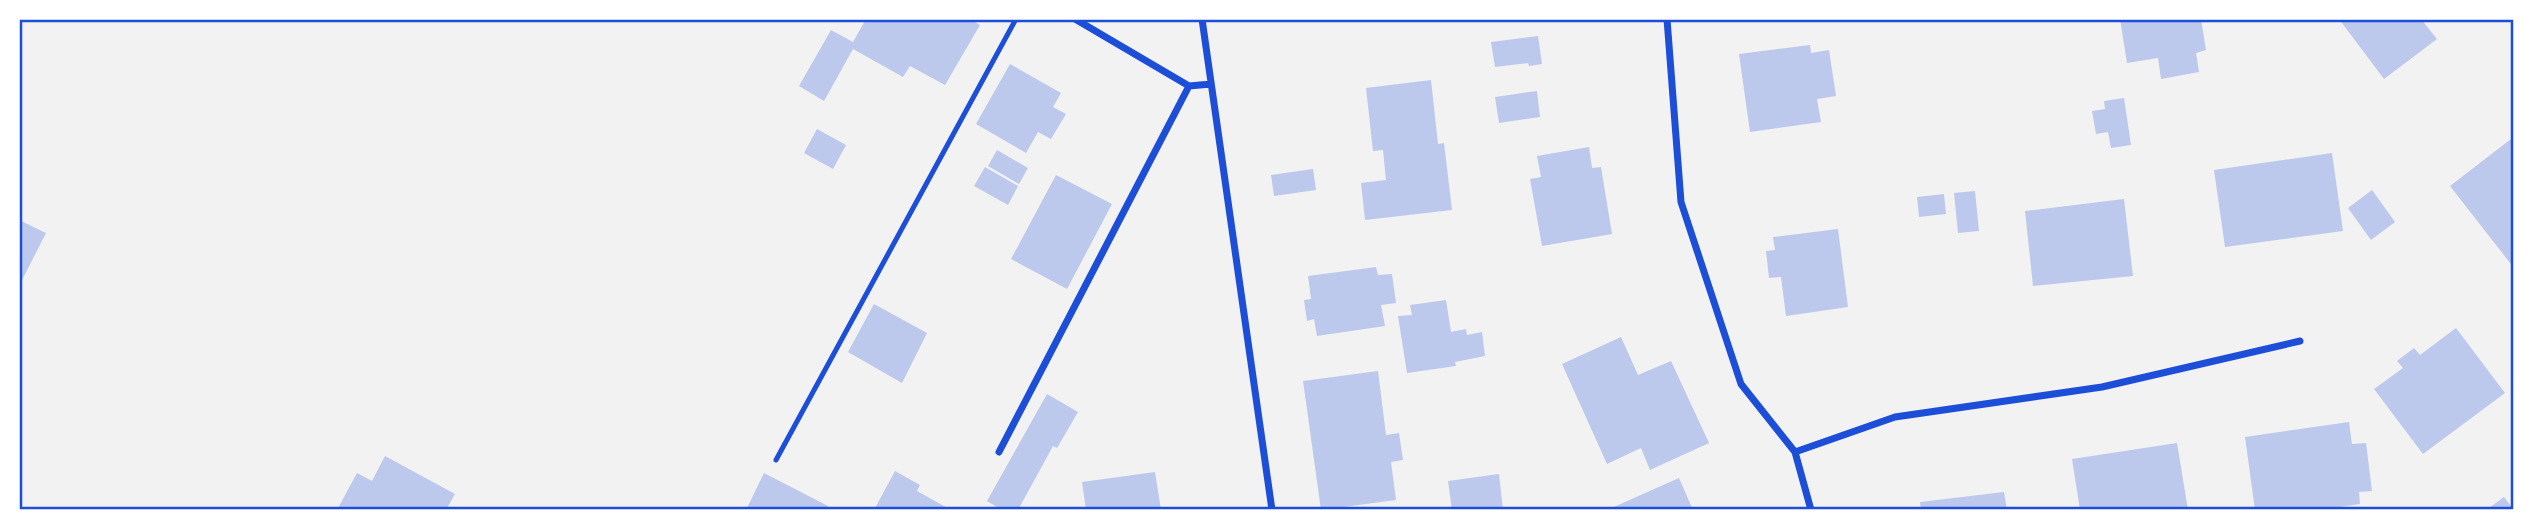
<svg xmlns="http://www.w3.org/2000/svg" width="2533" height="529" font-family="Jost,sans-serif">
	<style>
		.building { fill: #bdc9ec }
		.lines { fill: none; stroke-linecap: round; stroke-linejoin: round }
		.service { stroke: #1d4ed8; stroke-width: 5 }
		.minor { stroke: #1d4ed8; stroke-width: 7 }
		.neatline { fill: none; stroke: #1d4ed8; stroke-width: 2.5 }
	</style>
	<rect width="100%" height="100%" fill="#f2f2f2"/>
	<path class="building" d="M 866,19 L 970,19 L 980,25 L 945,85 L 910,66 L 903,77 L 853,49 L 824,101 L 799,86 L 831,30 L 853,42 Z
		M 2120,19 L 2201,19 L 2206,50 L 2196,53 L 2199,72 L 2161,79 L 2158,58 L 2127,63 Z
		M 2339,19 L 2421,19 L 2437,39 L 2384,79 Z
		M 1538,36 L 1542,64 L 1529,66 L 1528,63 L 1495,67 L 1491,42 Z
		M 1810,45 L 1811,53 L 1829,50 L 1836,96 L 1817,99 L 1821,122 L 1750,132 L 1739,54 Z
		M 1010,64 L 1061,93 L 1053,107 L 1066,114 L 1051,139 L 1038,132 L 1026,153 L 976,124 Z
		M 1431,80 L 1438,144 L 1444,143 L 1452,210 L 1365,220 L 1361,183 L 1386,180 L 1383,150 L 1373,151 L 1366,88 Z
		M 1537,91 L 1540,117 L 1499,123 L 1495,97 Z
		M 2124,98 L 2131,145 L 2111,148 L 2108,132 L 2096,134 L 2092,111 L 2105,109 L 2104,101 Z
		M 817,129 L 846,145 L 833,169 L 804,153 Z
		M 2511,139 L 2514,144 L 2514,268 L 2450,186 Z
		M 1589,147 L 1592,168 L 1601,167 L 1612,234 L 1542,246 L 1530,179 L 1541,177 L 1537,156 Z
		M 997,150 L 1028,168 L 1019,184 L 988,166 Z
		M 2332,153 L 2343,231 L 2225,247 L 2214,170 Z
		M 985,167 L 1018,186 L 1008,205 L 974,186 Z
		M 1313,169 L 1316,190 L 1274,196 L 1271,175 Z
		M 1056,175 L 1112,204 L 1067,289 L 1011,259 Z
		M 2372,190 L 2395,222 L 2371,240 L 2348,208 Z
		M 1975,191 L 1979,231 L 1958,233 L 1954,193 Z
		M 1944,194 L 1946,214 L 1919,217 L 1917,197 Z
		M 2124,199 L 2133,276 L 2033,286 L 2025,211 Z
		M 19,220 L 46,233 L 19,286 Z
		M 1838,229 L 1848,307 L 1786,316 L 1781,277 L 1769,278 L 1766,251 L 1775,250 L 1773,237 Z
		M 1376,267 L 1378,275 L 1392,274 L 1396,303 L 1381,305 L 1385,326 L 1317,336 L 1314,319 L 1307,321 L 1304,300 L 1311,299 L 1308,276 Z
		M 1446,300 L 1451,332 L 1466,329 L 1467,335 L 1482,332 L 1485,356 L 1455,362 L 1456,366 L 1407,373 L 1398,316 L 1412,315 L 1410,305 Z
		M 874,304 L 927,333 L 902,383 L 848,352 Z
		M 2456,328 L 2505,393 L 2423,454 L 2374,389 L 2403,368 L 2397,361 L 2414,348 L 2420,355 Z
		M 1621,337 L 1638,375 L 1671,361 L 1709,443 L 1650,470 L 1641,448 L 1607,464 L 1562,364 Z
		M 1378,371 L 1386,435 L 1399,433 L 1403,460 L 1391,462 L 1396,500 L 1321,510 L 1303,381 Z
		M 1047,394 L 1078,412 L 1057,448 L 1053,446 L 1018,510 L 1002,510 L 987,501 Z
		M 2349,422 L 2352,444 L 2366,443 L 2372,491 L 2359,492 L 2360,504 L 2319,510 L 2255,510 L 2245,437 Z
		M 2177,443 L 2188,510 L 2080,510 L 2072,459 Z
		M 385,456 L 455,494 L 446,510 L 337,510 L 357,473 L 372,481 Z
		M 895,471 L 920,485 L 917,491 L 951,510 L 874,510 Z
		M 1155,472 L 1161,510 L 1086,510 L 1082,482 Z
		M 764,473 L 828,506 L 826,510 L 746,510 Z
		M 1499,474 L 1503,510 L 1452,510 L 1448,481 Z
		M 1679,478 L 1693,510 L 1607,510 Z
		M 2004,492 L 2007,510 L 1921,510 L 1920,502 Z
		M 2504,497 L 2514,510 L 2486,510 Z"/>
	<g class="lines">
		<path class="service" d="M 776,460 L 1016,19"/>
		<path class="minor" d="M 1075,19 L 1189,86
			M 1202,19 L 1272,510
			M 1667,19 L 1681,202 L 1741,384 L 1795,452 L 1811,510
			M 999,452 L 1189,86 L 1211,84
			M 1795,452 L 1895,417 L 2102,387 L 2300,341"/>
	</g>
	<rect width="2533" height="529" fill="none" stroke="#ffffff" stroke-width="42"/>
	<rect x="21" y="21" width="2491" height="487" class="neatline"/>
</svg>
